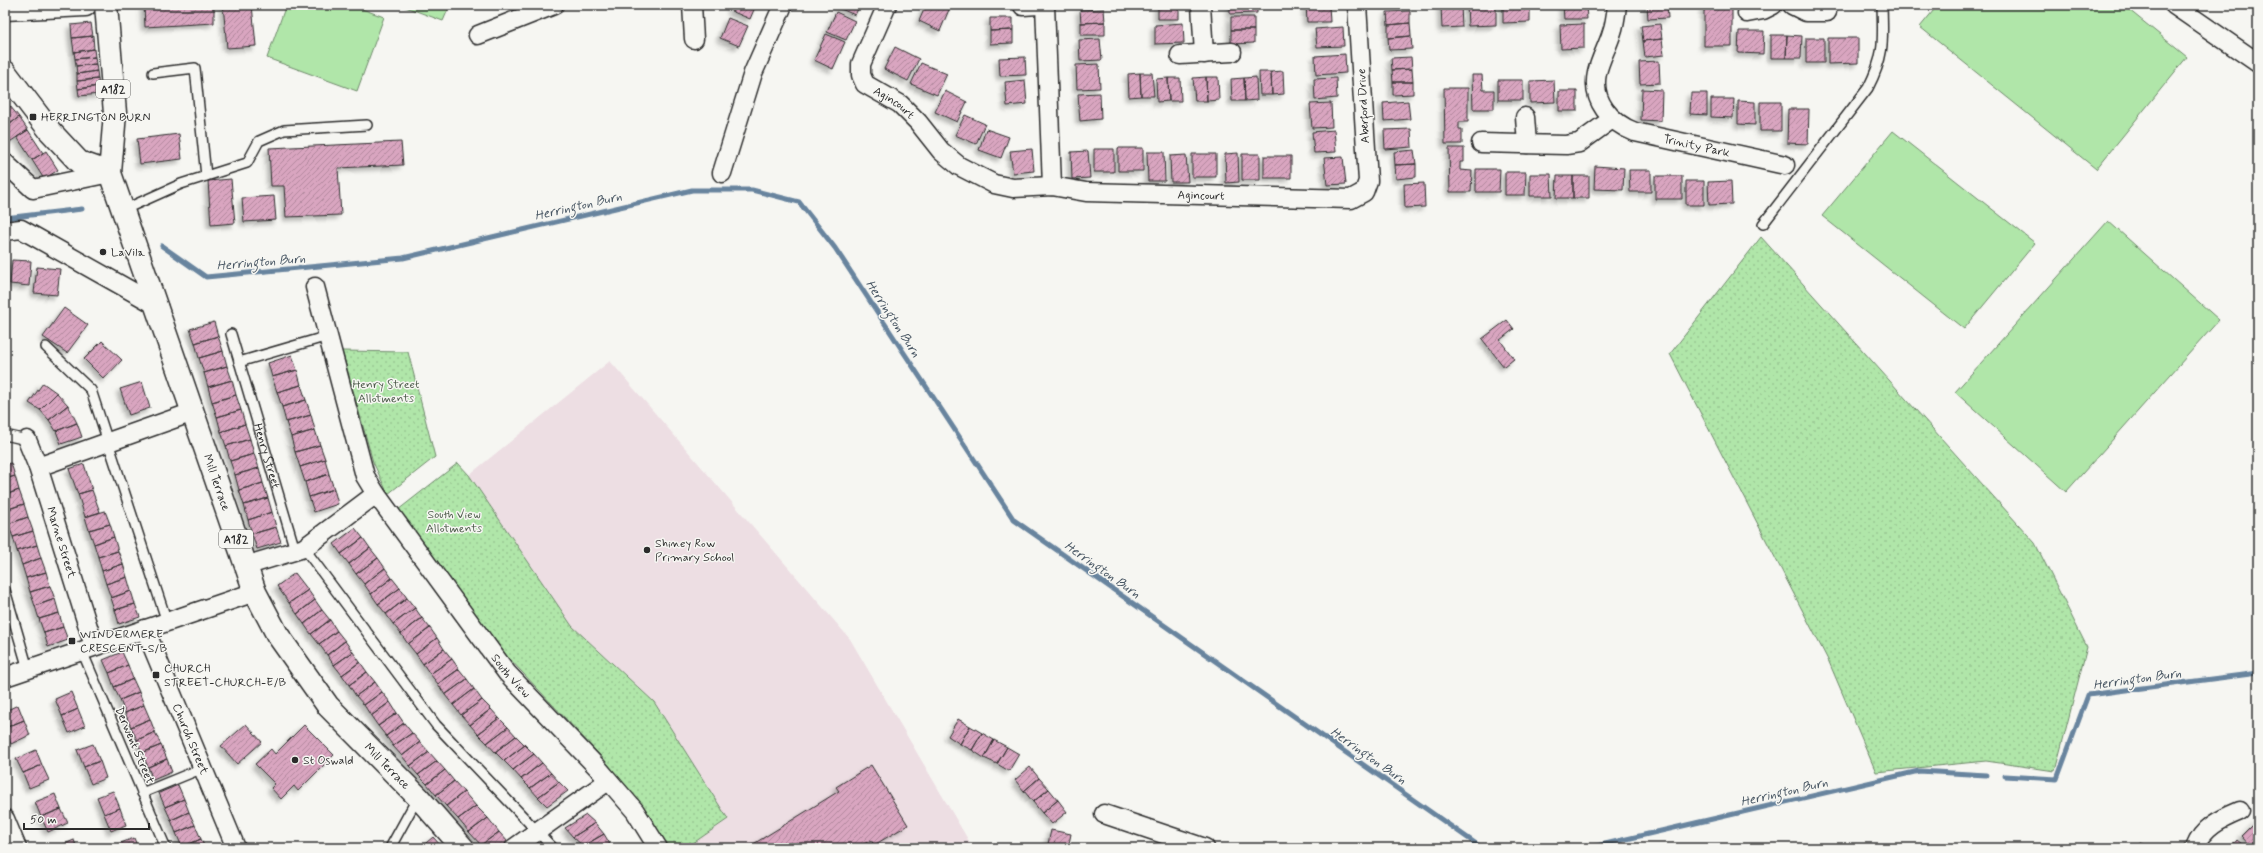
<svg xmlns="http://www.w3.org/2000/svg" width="2263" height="853" font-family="Mynerve,sans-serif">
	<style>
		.built { fill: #eddee3 }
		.garden { fill: url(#garden-dots); stroke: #6e886a }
		.pitch { fill: #b0e6a9; stroke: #6e886a }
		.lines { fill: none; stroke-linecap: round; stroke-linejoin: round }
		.stream { stroke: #68849e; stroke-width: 5 }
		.building { fill: url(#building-hatch); stroke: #2b2b2b; filter: url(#shadow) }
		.service-casing { stroke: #2b2b2b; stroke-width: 12 }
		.minor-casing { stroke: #2b2b2b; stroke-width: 21 }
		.secondary-casing { stroke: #2b2b2b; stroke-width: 25 }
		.primary-casing { stroke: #2b2b2b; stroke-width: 25 }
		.service { stroke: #f6f6f2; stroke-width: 9 }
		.minor { stroke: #f6f6f2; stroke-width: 18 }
		.secondary { stroke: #f6f6f2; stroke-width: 22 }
		.primary { stroke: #f6f6f2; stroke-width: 22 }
		.poi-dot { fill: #2b2b2b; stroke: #f6f6f2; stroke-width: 1.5 }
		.labels { text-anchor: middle; stroke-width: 3; stroke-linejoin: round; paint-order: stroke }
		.shield { fill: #f6f6f2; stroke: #686867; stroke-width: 1 }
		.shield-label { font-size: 11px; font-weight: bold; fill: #2b2b2b }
		.street-label { font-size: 12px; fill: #2b2b2b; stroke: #f6f6f2 }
		.poi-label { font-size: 12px; fill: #2b2b2b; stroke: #f6f6f2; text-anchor: start }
		.park-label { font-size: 12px; fill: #4c5a4a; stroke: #f6f6f2 }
		.water-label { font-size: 13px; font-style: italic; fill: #495764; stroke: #f6f6f2 }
	</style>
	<defs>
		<pattern id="garden-dots" width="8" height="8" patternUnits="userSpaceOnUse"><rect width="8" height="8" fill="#b0e6a9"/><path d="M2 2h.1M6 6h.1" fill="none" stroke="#98c592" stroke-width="1.8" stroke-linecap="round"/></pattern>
		<pattern id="building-hatch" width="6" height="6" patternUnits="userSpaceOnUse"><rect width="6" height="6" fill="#d9a5c0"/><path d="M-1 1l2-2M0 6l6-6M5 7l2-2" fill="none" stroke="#b0879c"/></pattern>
		<filter id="shadow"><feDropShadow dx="-3.5" dy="3.5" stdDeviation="2" flood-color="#0004"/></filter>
	</defs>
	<rect width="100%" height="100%" fill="#f6f6f2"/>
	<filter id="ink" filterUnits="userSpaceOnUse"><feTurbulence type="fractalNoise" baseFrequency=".025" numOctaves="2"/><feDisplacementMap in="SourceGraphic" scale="8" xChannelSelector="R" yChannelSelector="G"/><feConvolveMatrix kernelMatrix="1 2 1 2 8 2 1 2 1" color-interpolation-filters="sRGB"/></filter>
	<g filter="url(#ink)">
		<path class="built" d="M 610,361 L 850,639 L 973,848 L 686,848 L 728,819 L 654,702 L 572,626 L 469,475 Z"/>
		<path class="garden" d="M 1761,237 L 2035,543 L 2087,647 L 2055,771 L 1986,761 L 1876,772 L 1829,662 L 1670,354 Z
			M 342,351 L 408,352 L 435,457 L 388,494 L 373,462 Z
			M 458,463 L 469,475 L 572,626 L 654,702 L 728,819 L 686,848 L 666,848 L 609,765 L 507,656 L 398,510 Z"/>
		<path class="pitch" d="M 286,5 L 351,5 L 384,17 L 357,91 L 267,58 Z
			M 400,5 L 450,5 L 443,21 Z
			M 1938,5 L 2123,5 L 2187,57 L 2096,169 L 1920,27 Z
			M 1893,131 L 2035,243 L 1964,329 L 1822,216 Z
			M 2108,221 L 2219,320 L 2066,492 L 1955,392 Z"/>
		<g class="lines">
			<path class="stream" d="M 5,218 L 82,209
				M 162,246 L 206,277 L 403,258 L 692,190 L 752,190 L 799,202 L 835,248 L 1014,520 L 1482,848
				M 2005,776 L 2057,779 L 2088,695 L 2258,673
				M 1588,848 L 1919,771 L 1986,775"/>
		</g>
		<path class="building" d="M 144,5 L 214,5 L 214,23 L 145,27 Z
			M 223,5 L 252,5 L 256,46 L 227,48 Z
			M 733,5 L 756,5 L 750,19 L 731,11 Z
			M 837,5 L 860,5 L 855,15 L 836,7 Z
			M 926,5 L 951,5 L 940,31 L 919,21 Z
			M 1158,5 L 1179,5 L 1179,19 L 1158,19 Z
			M 1230,5 L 1257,5 L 1257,13 L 1230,14 Z
			M 1306,5 L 1329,5 L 1330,22 L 1307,22 Z
			M 1461,5 L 1462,27 L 1442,28 L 1441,5 Z
			M 1467,5 L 1496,5 L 1496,25 L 1468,26 Z
			M 1503,5 L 1530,5 L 1530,22 L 1503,23 Z
			M 1563,5 L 1586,5 L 1587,19 L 1564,19 Z
			M 1647,5 L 1667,5 L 1668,18 L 1648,19 Z
			M 1704,6 L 1732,6 L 1732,46 L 1704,46 Z
			M 1104,9 L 1105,22 L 1081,23 L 1080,10 Z
			M 1410,11 L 1410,23 L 1388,25 L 1387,12 Z
			M 836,12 L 855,21 L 846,40 L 827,32 Z
			M 1231,17 L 1254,17 L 1254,30 L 1231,30 Z
			M 728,18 L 748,26 L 739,46 L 720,38 Z
			M 990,18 L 1013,18 L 1013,30 L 990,31 Z
			M 1105,22 L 1105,35 L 1081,35 L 1081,23 Z
			M 91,23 L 93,36 L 72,38 L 71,25 Z
			M 1183,23 L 1184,43 L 1155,44 L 1155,25 Z
			M 1410,23 L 1411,36 L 1388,38 L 1388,25 Z
			M 1584,24 L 1584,48 L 1561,49 L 1560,25 Z
			M 1660,24 L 1662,39 L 1643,41 L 1641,26 Z
			M 1343,27 L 1344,46 L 1317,47 L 1315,29 Z
			M 1013,30 L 1013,43 L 990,44 L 990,31 Z
			M 1231,30 L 1254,30 L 1254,43 L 1231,44 Z
			M 1739,31 L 1764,31 L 1763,54 L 1738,53 Z
			M 826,34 L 845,42 L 833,69 L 814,60 Z
			M 1771,35 L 1787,35 L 1786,58 L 1771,58 Z
			M 1787,35 L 1802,36 L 1801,58 L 1786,58 Z
			M 93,36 L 94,49 L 74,52 L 72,38 Z
			M 1411,36 L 1412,49 L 1389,50 L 1388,38 Z
			M 1806,38 L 1824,38 L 1824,63 L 1806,63 Z
			M 1828,38 L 1858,38 L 1858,63 L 1828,64 Z
			M 1100,39 L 1102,60 L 1080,61 L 1079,40 Z
			M 1662,39 L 1664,55 L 1645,57 L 1643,41 Z
			M 895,47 L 919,59 L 908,81 L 884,69 Z
			M 94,49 L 95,57 L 75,59 L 74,52 Z
			M 1345,54 L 1346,73 L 1316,75 L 1315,56 Z
			M 95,57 L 96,64 L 76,66 L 75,59 Z
			M 1025,57 L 1026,75 L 1000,76 L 999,58 Z
			M 1411,57 L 1412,69 L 1392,70 L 1391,58 Z
			M 1659,61 L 1660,83 L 1640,84 L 1639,62 Z
			M 921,63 L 947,74 L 937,95 L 911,84 Z
			M 96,64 L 97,71 L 77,74 L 76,66 Z
			M 1099,64 L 1100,88 L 1077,89 L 1076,65 Z
			M 1412,69 L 1413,82 L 1393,82 L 1392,70 Z
			M 97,71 L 98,79 L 77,81 L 77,74 Z
			M 1283,71 L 1284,94 L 1272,95 L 1271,72 Z
			M 1259,72 L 1271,72 L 1272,95 L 1260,95 Z
			M 1140,73 L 1141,96 L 1129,97 L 1128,74 Z
			M 1140,73 L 1152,73 L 1154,96 L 1141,96 Z
			M 1472,75 L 1482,75 L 1483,90 L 1494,90 L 1494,109 L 1473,109 Z
			M 1206,77 L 1207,101 L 1195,101 L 1193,78 Z
			M 1206,77 L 1218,77 L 1219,100 L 1207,101 Z
			M 1256,77 L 1257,100 L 1245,101 L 1244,78 Z
			M 1168,78 L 1169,101 L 1157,102 L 1156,79 Z
			M 1168,78 L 1180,78 L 1181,101 L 1169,101 Z
			M 1244,78 L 1245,101 L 1232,101 L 1231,79 Z
			M 1336,78 L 1337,98 L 1315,100 L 1314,79 Z
			M 98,79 L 99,86 L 78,89 L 77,81 Z
			M 1025,80 L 1027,104 L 1007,106 L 1005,82 Z
			M 1498,80 L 1523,80 L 1523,100 L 1498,100 Z
			M 1554,80 L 1555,102 L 1530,103 L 1530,81 Z
			M 1393,82 L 1413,82 L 1413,94 L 1393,95 Z
			M 99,86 L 100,94 L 79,96 L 78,89 Z
			M 1444,88 L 1468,88 L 1468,122 L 1459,122 L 1459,129 L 1462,129 L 1462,144 L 1445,144 Z
			M 1642,89 L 1662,90 L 1661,121 L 1641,120 Z
			M 945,91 L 967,102 L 957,122 L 935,112 Z
			M 1559,91 L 1577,91 L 1577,111 L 1559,111 Z
			M 1100,93 L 1101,119 L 1080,121 L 1078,94 Z
			M 1691,93 L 1707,93 L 1707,115 L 1690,114 Z
			M 1711,99 L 1734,99 L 1733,118 L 1711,117 Z
			M 1408,101 L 1410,119 L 1384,121 L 1383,103 Z
			M 1738,101 L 1755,102 L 1755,125 L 1738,124 Z
			M 1760,102 L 1781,102 L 1781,131 L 1760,131 Z
			M 1331,103 L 1332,127 L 1312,128 L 1310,104 Z
			M 10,106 L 19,117 L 5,128 L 5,110 Z
			M 1788,109 L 1809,109 L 1808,144 L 1787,143 Z
			M 965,115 L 985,124 L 976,144 L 955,135 Z
			M 19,117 L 28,130 L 8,143 L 5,139 L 5,128 Z
			M 986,129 L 1009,137 L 1001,158 L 979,150 Z
			M 1411,129 L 1412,147 L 1385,149 L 1384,130 Z
			M 28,130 L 43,153 L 32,160 L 17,137 Z
			M 1334,130 L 1336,152 L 1314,153 L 1312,132 Z
			M 179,134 L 182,159 L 140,164 L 137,139 Z
			M 401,142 L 403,165 L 338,168 L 341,215 L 286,217 L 284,186 L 271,186 L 269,148 Z
			M 1118,148 L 1143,148 L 1143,171 L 1118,171 Z
			M 1449,148 L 1464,148 L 1464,162 L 1460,162 L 1460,170 L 1472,171 L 1471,192 L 1450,192 Z
			M 1032,149 L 1034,171 L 1013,173 L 1010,151 Z
			M 1094,149 L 1114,149 L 1114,172 L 1094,172 Z
			M 1414,150 L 1416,164 L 1395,165 L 1394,152 Z
			M 46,151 L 58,170 L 44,179 L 32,160 Z
			M 1088,151 L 1090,178 L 1072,179 L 1071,152 Z
			M 1147,152 L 1164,152 L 1165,181 L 1148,181 Z
			M 1238,153 L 1239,182 L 1226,183 L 1225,154 Z
			M 1192,154 L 1216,154 L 1216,177 L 1192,177 Z
			M 1242,154 L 1260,154 L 1260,180 L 1242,180 Z
			M 1186,155 L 1188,182 L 1171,182 L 1170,156 Z
			M 1264,156 L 1291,156 L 1291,178 L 1264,178 Z
			M 1343,157 L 1346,184 L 1327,185 L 1324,158 Z
			M 1416,164 L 1416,177 L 1396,179 L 1395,165 Z
			M 1595,166 L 1624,168 L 1623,190 L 1594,189 Z
			M 1476,169 L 1500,169 L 1499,192 L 1476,192 Z
			M 1629,170 L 1651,170 L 1651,192 L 1630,192 Z
			M 1505,172 L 1526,172 L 1525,195 L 1505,195 Z
			M 1530,174 L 1551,174 L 1552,196 L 1530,196 Z
			M 1557,176 L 1573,176 L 1573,198 L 1556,198 Z
			M 1573,176 L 1589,176 L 1589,198 L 1573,198 Z
			M 1655,176 L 1682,176 L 1682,199 L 1655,199 Z
			M 231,179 L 235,223 L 211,225 L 208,181 Z
			M 1686,181 L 1704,181 L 1704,205 L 1686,205 Z
			M 1731,181 L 1732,204 L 1709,205 L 1708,182 Z
			M 1424,183 L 1425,207 L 1405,208 L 1404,184 Z
			M 274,196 L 276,220 L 244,222 L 242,198 Z
			M 12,260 L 31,261 L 29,286 L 10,284 Z
			M 37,267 L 60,269 L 57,295 L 34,293 Z
			M 64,308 L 88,325 L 67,353 L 43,337 Z
			M 1507,320 L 1514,329 L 1500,340 L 1514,359 L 1504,367 L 1482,339 Z
			M 214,322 L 218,336 L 195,343 L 190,329 Z
			M 218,336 L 223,351 L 199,358 L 195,343 Z
			M 102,341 L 122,360 L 104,379 L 84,359 Z
			M 223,351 L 227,366 L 204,373 L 199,358 Z
			M 292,355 L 297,370 L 272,377 L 268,363 Z
			M 227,366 L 232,380 L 208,387 L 204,373 Z
			M 297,370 L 301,385 L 277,392 L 272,377 Z
			M 232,380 L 236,395 L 212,402 L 208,387 Z
			M 142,382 L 150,408 L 129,415 L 120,389 Z
			M 43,383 L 57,393 L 40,410 L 29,403 Z
			M 301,385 L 306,400 L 282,407 L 277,392 Z
			M 57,393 L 68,405 L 49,420 L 40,410 Z
			M 236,395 L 241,410 L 217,417 L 212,402 Z
			M 306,400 L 311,415 L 286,422 L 282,407 Z
			M 68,405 L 77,423 L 56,431 L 49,420 Z
			M 241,410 L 245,424 L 221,432 L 217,417 Z
			M 311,415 L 315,430 L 291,437 L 286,422 Z
			M 77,423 L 82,437 L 61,444 L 56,431 Z
			M 245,424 L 250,439 L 226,446 L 221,432 Z
			M 315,430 L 320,445 L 295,452 L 291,437 Z
			M 250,439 L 254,454 L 230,461 L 226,446 Z
			M 320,445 L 325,459 L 300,467 L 295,452 Z
			M 254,454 L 259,468 L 235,475 L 230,461 Z
			M 325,459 L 329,474 L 305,482 L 300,467 Z
			M 11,463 L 15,476 L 5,479 L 5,464 Z
			M 84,464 L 92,490 L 78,494 L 69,469 Z
			M 259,468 L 263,483 L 239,490 L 235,475 Z
			M 329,474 L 334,489 L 309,497 L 305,482 Z
			M 15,476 L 19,490 L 5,495 L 5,479 Z
			M 263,483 L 268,498 L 244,505 L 239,490 Z
			M 334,489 L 338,504 L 314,512 L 309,497 Z
			M 19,490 L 24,504 L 5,510 L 5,495 Z
			M 92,490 L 100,512 L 85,517 L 78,494 Z
			M 268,498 L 272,512 L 248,520 L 244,505 Z
			M 24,504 L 28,517 L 8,524 L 5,510 Z
			M 105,511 L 110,524 L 89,530 L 85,517 Z
			M 272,512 L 276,527 L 252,534 L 248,520 Z
			M 28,517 L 33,531 L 13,537 L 8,524 Z
			M 110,524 L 114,537 L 94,544 L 89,530 Z
			M 276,527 L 281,542 L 257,549 L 252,534 Z
			M 355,528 L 363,538 L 341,554 L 334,544 Z
			M 33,531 L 37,545 L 17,551 L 13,537 Z
			M 114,537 L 118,551 L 98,557 L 94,544 Z
			M 363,538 L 370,548 L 349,564 L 341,554 Z
			M 37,545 L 41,558 L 22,565 L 17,551 Z
			M 370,548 L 378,558 L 356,574 L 349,564 Z
			M 118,551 L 123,564 L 102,571 L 98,557 Z
			M 41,558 L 46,572 L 26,578 L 22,565 Z
			M 378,558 L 385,568 L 364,584 L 356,574 Z
			M 123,564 L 127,577 L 106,584 L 102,571 Z
			M 385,568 L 392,578 L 371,594 L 364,584 Z
			M 46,572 L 50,586 L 30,592 L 26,578 Z
			M 295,573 L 308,590 L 289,603 L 277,586 Z
			M 127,577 L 131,591 L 111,598 L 106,584 Z
			M 392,578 L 400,588 L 378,604 L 371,594 Z
			M 50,586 L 55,599 L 35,606 L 30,592 Z
			M 400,588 L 407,598 L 386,614 L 378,604 Z
			M 308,590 L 315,600 L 297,614 L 289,603 Z
			M 131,591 L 135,604 L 115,610 L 111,598 Z
			M 407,598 L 415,608 L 393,624 L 386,614 Z
			M 55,599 L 59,613 L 39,619 L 35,606 Z
			M 315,600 L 322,610 L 304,624 L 297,614 Z
			M 135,604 L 140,617 L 119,624 L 115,610 Z
			M 415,608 L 422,618 L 401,634 L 393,624 Z
			M 322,610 L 330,620 L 311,634 L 304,624 Z
			M 59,613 L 63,627 L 44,633 L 39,619 Z
			M 422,618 L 430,628 L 408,644 L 401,634 Z
			M 330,620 L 337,631 L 319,644 L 311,634 Z
			M 63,627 L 68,640 L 48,647 L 44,633 Z
			M 430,628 L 437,638 L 416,654 L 408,644 Z
			M 337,631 L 345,641 L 327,655 L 319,644 Z
			M 437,638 L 444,649 L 423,664 L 416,654 Z
			M 345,641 L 353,652 L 334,665 L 327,655 Z
			M 444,649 L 452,659 L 430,674 L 423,664 Z
			M 122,652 L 128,665 L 109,673 L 103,660 Z
			M 353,652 L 360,662 L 342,675 L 334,665 Z
			M 452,659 L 459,669 L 438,684 L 430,674 Z
			M 360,662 L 367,672 L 349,685 L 342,675 Z
			M 128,665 L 133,679 L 114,687 L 109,673 Z
			M 459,669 L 467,679 L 445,695 L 438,684 Z
			M 367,672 L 375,682 L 356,696 L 349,685 Z
			M 133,679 L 139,692 L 120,700 L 114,687 Z
			M 467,679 L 474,689 L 453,705 L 445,695 Z
			M 375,682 L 382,692 L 364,705 L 356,696 Z
			M 474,689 L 482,700 L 461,715 L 453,705 Z
			M 71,692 L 78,709 L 62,716 L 55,699 Z
			M 139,692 L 144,705 L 125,713 L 120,700 Z
			M 382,692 L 390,702 L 371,716 L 364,705 Z
			M 482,700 L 491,709 L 470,725 L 461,715 Z
			M 390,702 L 397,713 L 378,726 L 371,716 Z
			M 18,705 L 24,720 L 5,728 L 5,711 Z
			M 144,705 L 150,719 L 131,727 L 125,713 Z
			M 78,709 L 85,726 L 69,733 L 62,716 Z
			M 491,709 L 499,718 L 478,734 L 470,725 Z
			M 397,713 L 404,723 L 386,736 L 378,726 Z
			M 499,718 L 508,727 L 487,743 L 478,734 Z
			M 150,719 L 155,732 L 137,740 L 131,727 Z
			M 958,719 L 970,726 L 960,744 L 948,736 Z
			M 24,720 L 30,735 L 11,744 L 5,728 Z
			M 404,723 L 412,733 L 393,746 L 386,736 Z
			M 246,724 L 262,742 L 237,764 L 221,746 Z
			M 304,725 L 334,755 L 298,791 L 294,786 L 281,799 L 271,788 L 275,784 L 255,764 L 271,749 L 275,754 Z
			M 970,726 L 982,733 L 972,750 L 960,744 Z
			M 508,727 L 516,736 L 495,752 L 487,743 Z
			M 155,732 L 161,745 L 142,753 L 137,740 Z
			M 412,733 L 420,742 L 402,756 L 393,746 Z
			M 982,733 L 994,740 L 984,758 L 972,750 Z
			M 516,736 L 525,745 L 504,761 L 495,752 Z
			M 994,740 L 1007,747 L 997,764 L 984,758 Z
			M 420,742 L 429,752 L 410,766 L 402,756 Z
			M 93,744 L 100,761 L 84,767 L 77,750 Z
			M 161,745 L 167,759 L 148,767 L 142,753 Z
			M 525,745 L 534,754 L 513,770 L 504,761 Z
			M 1007,747 L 1019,754 L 1009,771 L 997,764 Z
			M 36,750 L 42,765 L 23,773 L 16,759 Z
			M 429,752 L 437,761 L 418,775 L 410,766 Z
			M 534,754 L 542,763 L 521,779 L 513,770 Z
			M 167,759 L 172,772 L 153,780 L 148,767 Z
			M 100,761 L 106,778 L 91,784 L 84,767 Z
			M 437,761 L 445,770 L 427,784 L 418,775 Z
			M 542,763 L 551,773 L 530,788 L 521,779 Z
			M 42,765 L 49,780 L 29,788 L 23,773 Z
			M 871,765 L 908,825 L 874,845 L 871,840 L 857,848 L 747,848 L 839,791 L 836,787 Z
			M 1030,767 L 1039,778 L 1024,791 L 1015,780 Z
			M 445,770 L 454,781 L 436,795 L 427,784 Z
			M 551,773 L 559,782 L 538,797 L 530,788 Z
			M 1039,778 L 1049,789 L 1033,802 L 1024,791 Z
			M 454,781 L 464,792 L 446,806 L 436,795 Z
			M 559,782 L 568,791 L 547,806 L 538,797 Z
			M 178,785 L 184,799 L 165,807 L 159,793 Z
			M 1049,789 L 1058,800 L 1042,813 L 1033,802 Z
			M 113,791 L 120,808 L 104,814 L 97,797 Z
			M 464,792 L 476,806 L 458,819 L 446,806 Z
			M 55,794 L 61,809 L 41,817 L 35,802 Z
			M 184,799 L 189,812 L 171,820 L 165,807 Z
			M 1058,800 L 1067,812 L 1052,824 L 1042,813 Z
			M 476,806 L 488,818 L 469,832 L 458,819 Z
			M 120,808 L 126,825 L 111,831 L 104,814 Z
			M 61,809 L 68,823 L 48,832 L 41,817 Z
			M 189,812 L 195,825 L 176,833 L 171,820 Z
			M 586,815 L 595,823 L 573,837 L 565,828 Z
			M 488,818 L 499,832 L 481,845 L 469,832 Z
			M 2258,820 L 2258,831 L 2252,825 Z
			M 595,823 L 604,834 L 583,846 L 573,837 Z
			M 195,825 L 201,839 L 182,847 L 176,833 Z
			M 2252,825 L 2258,831 L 2258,846 L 2256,848 L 2252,848 L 2241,836 Z
			M 1051,830 L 1071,834 L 1068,848 L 1048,844 Z
			M 499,832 L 509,843 L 503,848 L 483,848 L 481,845 Z
			M 604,834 L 610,844 L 604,848 L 584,848 L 583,846 Z
			M 433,837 L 442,847 L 440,848 L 420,848 Z
			M 134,838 L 138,848 L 120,848 L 118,844 Z
			M 201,839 L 205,848 L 182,848 L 182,847 Z
			M 74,840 L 77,848 L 55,848 Z
			M 2237,840 L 2247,848 L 2230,848 Z
			M 2140,843 L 2152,848 L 2137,848 Z
			M 1048,844 L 1065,848 L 1047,848 Z"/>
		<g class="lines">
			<defs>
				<g id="service">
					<path d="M 153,73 L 195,68 L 206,176"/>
					<path d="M 123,210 L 181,184 L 247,163 L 259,141 L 284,130 L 367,125"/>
					<path d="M 1763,224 L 1868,88 C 1885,55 1883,41 1882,5"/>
					<path id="s1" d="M 231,334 L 295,550"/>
					<path d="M 46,347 L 91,390 L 167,622"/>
					<path d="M 239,362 L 328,336"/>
					<path d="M 5,435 L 27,440"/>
					<path d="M 304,548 L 436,725 L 553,848"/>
					<path d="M 5,590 L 28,669"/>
					<path d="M 82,651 L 166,848"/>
					<path d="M 142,793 L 203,768"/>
					<path d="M 390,848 L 418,797"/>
				</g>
				<g id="minor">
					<path d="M 692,5 L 694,39"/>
					<path id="s2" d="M 887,5 L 861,64 L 861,75 L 865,84 L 900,104 L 918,122 L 941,151 L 959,166 L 994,184 L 1013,188 L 1052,186 L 1086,192 L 1351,199 L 1364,192 L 1368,181 L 1357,5"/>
					<path d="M 1045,5 L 1052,186"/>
					<path d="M 1201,5 L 1204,54"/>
					<path id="s3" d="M 1617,5 C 1616,14 1615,24 1612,32 C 1608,46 1600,59 1597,73 C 1591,101 1611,123 1635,132 L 1785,165"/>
					<path d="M 1792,5 L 1806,12 L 1827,12"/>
					<path d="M 2174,5 L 2258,63"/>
					<path d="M 1023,6 L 1038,5"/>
					<path d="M 1747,13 L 1763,10 L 1773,5"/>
					<path d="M 478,35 L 554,5"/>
					<path d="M 1180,55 L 1232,52"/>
					<path d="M 1525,117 L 1527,144"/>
					<path d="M 1481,143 L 1566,145 L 1579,143 L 1612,119"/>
					<path d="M 5,163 L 33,189 L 110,173"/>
					<path d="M 722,173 L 753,73 L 783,5"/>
					<path d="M 5,231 L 21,229 L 158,306"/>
					<path id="s4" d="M 315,287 L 365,476 L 376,494 L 507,673 L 597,767 L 635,811 L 658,848"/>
					<path id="s5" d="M 27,440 L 38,467 L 94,646"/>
					<path d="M 38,467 L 193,412"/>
					<path d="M 245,566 L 304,548 L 376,494"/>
					<path id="s6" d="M 145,629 L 236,848"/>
					<path d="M 5,677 L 255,592"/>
					<path d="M 1104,814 L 1205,848"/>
					<path d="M 5,819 L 17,848"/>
					<path d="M 514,848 L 608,781"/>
					<path d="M 2195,848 C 2203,827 2221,819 2240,811"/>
				</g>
				<path id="secondary" d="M 5,9 L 85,5
					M 5,72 L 50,131 L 79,162 L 110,173"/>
				<g id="primary">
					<path id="s7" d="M 106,5 L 115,113 L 110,173 L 255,592 L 277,634 L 328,706 L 418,797 L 463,848"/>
				</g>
			</defs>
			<use href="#service" class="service-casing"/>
			<use href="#minor" class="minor-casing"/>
			<use href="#secondary" class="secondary-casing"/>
			<use href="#primary" class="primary-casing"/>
			<use href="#service" class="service"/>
			<use href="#minor" class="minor"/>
			<use href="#secondary" class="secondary"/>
			<use href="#primary" class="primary"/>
		</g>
	</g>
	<g class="poi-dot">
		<rect x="29" y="113" width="8" height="8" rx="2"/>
		<circle cx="103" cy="252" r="4"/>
		<circle cx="647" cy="550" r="4"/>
		<rect x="68" y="637" width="8" height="8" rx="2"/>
		<rect x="152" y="671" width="8" height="8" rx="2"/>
		<circle cx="295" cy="760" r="4"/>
	</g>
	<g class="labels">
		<g class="shield">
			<rect x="96" y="80" width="34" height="18" rx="3"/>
			<rect x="219" y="530" width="34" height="18" rx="3"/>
		</g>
		<g class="shield-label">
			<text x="113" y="93">A182</text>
			<text x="236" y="543">A182</text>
		</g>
		<g class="street-label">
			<text dy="4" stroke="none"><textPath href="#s2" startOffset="120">Agincourt</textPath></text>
			<text transform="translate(1363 106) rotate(-93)" y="4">Aberford Drive</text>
			<text dy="4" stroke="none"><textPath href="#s3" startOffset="211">Trinity Park</textPath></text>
			<text dy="4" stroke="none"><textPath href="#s2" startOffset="459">Agincourt</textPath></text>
			<text dy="4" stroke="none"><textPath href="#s1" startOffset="127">Henry Street</textPath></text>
			<text dy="4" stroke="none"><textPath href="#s7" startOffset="496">Mill Terrace</textPath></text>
			<text dy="4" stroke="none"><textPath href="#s5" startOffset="108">Marne Street</textPath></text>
			<text dy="4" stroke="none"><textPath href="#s4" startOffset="443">South View</textPath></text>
			<text dy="4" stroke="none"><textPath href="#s6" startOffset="119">Church Street</textPath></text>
			<text transform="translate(135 745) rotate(67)" y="4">Derwent Street</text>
			<text dy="4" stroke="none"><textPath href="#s7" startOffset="832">Mill Terrace</textPath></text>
		</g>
		<g class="poi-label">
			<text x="41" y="121">HERRINGTON BURN</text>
			<text x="111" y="256">LaVila</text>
			<text x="655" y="547">Shiney Row<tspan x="655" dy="14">Primary School</tspan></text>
			<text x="80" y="638">WINDERMERE<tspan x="80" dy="14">CRESCENT-S/B</tspan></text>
			<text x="164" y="672">CHURCH<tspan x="164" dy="14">STREET-CHURCH-E/B</tspan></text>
			<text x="303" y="764">St Oswald</text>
		</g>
		<g class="park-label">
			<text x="386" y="388">Henry Street<tspan x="386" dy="14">Allotments</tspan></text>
			<text x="454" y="518">South View<tspan x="454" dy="14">Allotments</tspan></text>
		</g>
		<g class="water-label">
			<text transform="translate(578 205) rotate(-13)" y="5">Herrington Burn</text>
			<text transform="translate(261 261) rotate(-5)" y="5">Herrington Burn</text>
			<text transform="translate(894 318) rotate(57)" y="5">Herrington Burn</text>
			<text transform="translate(1103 569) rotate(35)" y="5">Herrington Burn</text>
			<text transform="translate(2137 678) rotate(-8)" y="5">Herrington Burn</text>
			<text transform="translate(1369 755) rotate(35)" y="5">Herrington Burn</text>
			<text transform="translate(1784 791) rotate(-13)" y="5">Herrington Burn</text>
		</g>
	</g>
	<rect width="2263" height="853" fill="none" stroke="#f6f6f2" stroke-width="20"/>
	<rect x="10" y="10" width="2243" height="833" fill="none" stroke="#2b2b2b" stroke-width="1.5" filter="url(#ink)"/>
	<path d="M24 823v6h125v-6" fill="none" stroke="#2b2b2b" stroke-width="2"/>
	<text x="30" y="823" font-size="12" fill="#2b2b2b" stroke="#f6f6f2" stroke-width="3" paint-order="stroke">50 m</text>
</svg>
